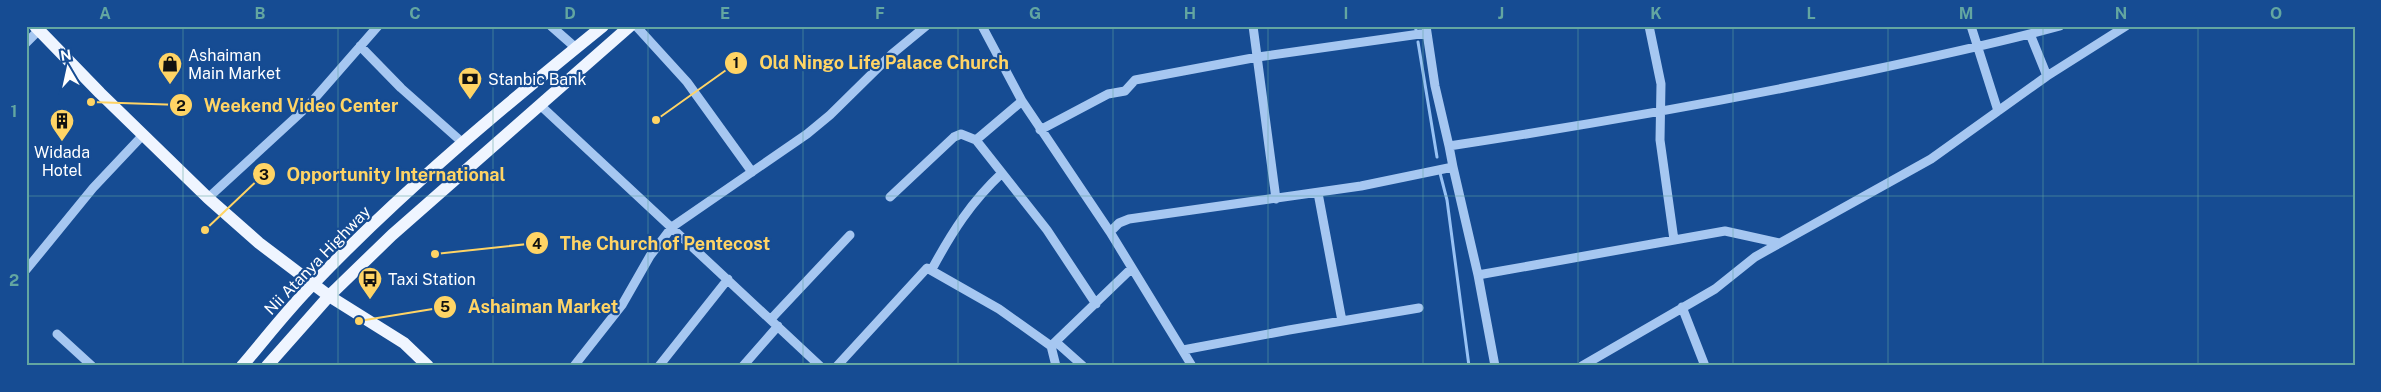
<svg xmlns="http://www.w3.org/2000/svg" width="2381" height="392" font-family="'Public Sans',sans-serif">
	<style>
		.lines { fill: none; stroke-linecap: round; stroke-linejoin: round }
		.stream { stroke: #98c2f4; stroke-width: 3 }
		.minor { stroke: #a6c7f1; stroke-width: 9 }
		.major { stroke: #eff5ff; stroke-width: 12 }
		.grid { fill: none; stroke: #63a6a1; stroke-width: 1; stroke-opacity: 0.55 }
		.labels { text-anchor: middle; stroke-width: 4.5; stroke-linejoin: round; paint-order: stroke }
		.poi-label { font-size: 16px; fill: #fff; stroke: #164c93; text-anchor: start }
		.street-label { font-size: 16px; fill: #fff; stroke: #164c93 }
		.leader { fill: none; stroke: #ffd465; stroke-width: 2 }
		.callout-dot { fill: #ffd465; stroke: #164c93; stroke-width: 2 }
		.mark-label { font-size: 15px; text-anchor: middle; font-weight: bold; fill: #111 }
		.callout-label { font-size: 18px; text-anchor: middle; font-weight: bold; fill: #ffd465; stroke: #164c93; stroke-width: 4.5; stroke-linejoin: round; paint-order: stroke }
		.neatline { fill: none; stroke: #63a6a1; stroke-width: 2 }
		.grid-label { font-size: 16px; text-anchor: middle; font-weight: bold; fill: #63a6a1 }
	</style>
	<rect width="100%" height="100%" fill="#164c93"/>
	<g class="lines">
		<path class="stream" d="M 1415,26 L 1416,30
			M 1418,42 L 1437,157
			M 1440,173 L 1447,200 L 1469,366"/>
		<path class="minor" d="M 551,26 L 576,48
			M 636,26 L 687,82 L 752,172
			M 982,26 L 1022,101 L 1110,232 L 1192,366
			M 1253,26 L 1276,199
			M 1426,26 L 1435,86 L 1449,146 C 1588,125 1725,101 1862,72 C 1928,58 1994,44 2060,26
			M 1649,26 L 1661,84 L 1660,140 L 1674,240
			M 1971,26 L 1998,111
			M 2030,34 L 2047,76
			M 26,43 L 39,30
			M 360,46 L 401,88 L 463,143
			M 541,106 L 820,366
			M 1040,130 L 1108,94 L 1125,91 L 1135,80 L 1258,57 L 1427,33
			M 976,140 L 1022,101
			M 1453,167 L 1478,275 L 1495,366
			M 1318,193 L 1342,321
			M 890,197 L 954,137 L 961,134 L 976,140 L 1047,230 L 1096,304
			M 208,198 L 308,106 L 378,26
			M 1110,232 L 1119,223 L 1129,219 L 1361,186 L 1453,167 L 1449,146
			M 932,269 C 952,232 971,202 1002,173
			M 26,270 L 93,188 L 143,135
			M 1478,275 L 1725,231 L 1780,243 L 1931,159 L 2047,76 L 2126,26
			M 1682,307 L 1705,366
			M 771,319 L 850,235
			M 57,334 L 92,366
			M 1056,342 L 1083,366
			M 1051,346 L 1132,268
			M 1051,346 L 1056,366
			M 1183,350 L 1289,330 L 1419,308
			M 574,366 L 622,305 L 650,256 L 672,227 L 807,134 L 830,115 L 892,54 L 926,26
			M 659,366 L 728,279
			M 743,366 L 778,326
			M 837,366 L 927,268 L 999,309 L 1051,346
			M 1582,366 L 1715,289 L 1755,257 L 1780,243"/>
		<path class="major" d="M 35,26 L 100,93 L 208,198 L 259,243 L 329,296 L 404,343 L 428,366
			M 242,366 C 266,338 288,309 314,283 C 403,190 503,107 603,26
			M 267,366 L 329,296 L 392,235 L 630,26"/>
	</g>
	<path class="grid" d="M 183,26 L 183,366M 338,26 L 338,366M 493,26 L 493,366M 648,26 L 648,366M 803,26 L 803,366M 958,26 L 958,366M 1113,26 L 1113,366M 1268,26 L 1268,366M 1423,26 L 1423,366M 1578,26 L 1578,366M 1733,26 L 1733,366M 1888,26 L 1888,366M 2043,26 L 2043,366M 2198,26 L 2198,366M 26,196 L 2355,196"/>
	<defs>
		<symbol id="shop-pin" viewBox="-11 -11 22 30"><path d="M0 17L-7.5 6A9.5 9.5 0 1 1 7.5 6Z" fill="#ffd465" stroke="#164c93"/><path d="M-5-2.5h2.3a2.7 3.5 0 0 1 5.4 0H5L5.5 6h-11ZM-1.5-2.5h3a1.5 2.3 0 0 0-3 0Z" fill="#111"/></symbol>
		<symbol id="bank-pin" viewBox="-11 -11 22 30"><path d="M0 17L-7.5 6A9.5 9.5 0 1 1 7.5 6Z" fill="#ffd465" stroke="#164c93"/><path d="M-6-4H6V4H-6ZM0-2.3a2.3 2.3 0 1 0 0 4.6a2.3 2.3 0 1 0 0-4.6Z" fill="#111"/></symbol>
		<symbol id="building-pin" viewBox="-11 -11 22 30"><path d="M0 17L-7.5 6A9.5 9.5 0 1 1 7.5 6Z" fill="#ffd465" stroke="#164c93"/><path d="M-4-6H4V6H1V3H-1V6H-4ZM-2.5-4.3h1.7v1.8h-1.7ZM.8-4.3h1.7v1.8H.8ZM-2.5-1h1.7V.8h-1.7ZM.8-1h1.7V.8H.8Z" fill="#111"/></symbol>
		<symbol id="bus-pin" viewBox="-11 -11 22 30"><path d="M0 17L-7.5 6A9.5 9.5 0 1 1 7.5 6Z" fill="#ffd465" stroke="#164c93"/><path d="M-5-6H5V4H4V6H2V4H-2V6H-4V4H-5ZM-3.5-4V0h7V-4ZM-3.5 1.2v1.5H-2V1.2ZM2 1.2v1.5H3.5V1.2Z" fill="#111"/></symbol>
	</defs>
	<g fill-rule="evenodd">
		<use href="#shop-pin" x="156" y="50" width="28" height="38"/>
		<use href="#bank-pin" x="456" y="65" width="28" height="38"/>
		<use href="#building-pin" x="48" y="107" width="28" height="38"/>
		<use href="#bus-pin" x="356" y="265" width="28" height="38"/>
	</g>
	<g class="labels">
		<g class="poi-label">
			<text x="188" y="61">Ashaiman<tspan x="188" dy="18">Main Market</tspan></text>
			<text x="488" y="85">Stanbic Bank</text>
			<text x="62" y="158" text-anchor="middle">Widada<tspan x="62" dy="18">Hotel</tspan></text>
			<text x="388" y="285">Taxi Station</text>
		</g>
		<g class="street-label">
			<text transform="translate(317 260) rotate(-46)" y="6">Nii Atanya Highway</text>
		</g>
	</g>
	<path class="leader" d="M656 120L736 63M91 102L181 105M205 230L264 174M435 254L537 243M359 321L445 307"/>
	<g class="callout-dot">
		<circle cx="656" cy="120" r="5"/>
		<circle cx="91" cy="102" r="5"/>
		<circle cx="205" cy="230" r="5"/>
		<circle cx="435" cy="254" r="5"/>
		<circle cx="359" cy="321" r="5"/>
		<circle cx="736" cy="63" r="12"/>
		<circle cx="181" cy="105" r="12"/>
		<circle cx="264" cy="174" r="12"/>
		<circle cx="537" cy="243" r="12"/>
		<circle cx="445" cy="307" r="12"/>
	</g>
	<g class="mark-label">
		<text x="736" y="68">1</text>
		<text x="181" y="111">2</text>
		<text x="264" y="180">3</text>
		<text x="537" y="249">4</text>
		<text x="445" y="312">5</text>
	</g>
	<g class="callout-label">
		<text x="884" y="69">Old Ningo Life Palace Church</text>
		<text x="301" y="112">Weekend Video Center</text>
		<text x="396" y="181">Opportunity International</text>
		<text x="665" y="250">The Church of Pentecost</text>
		<text x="543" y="313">Ashaiman Market</text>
	</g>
	<rect width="2381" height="392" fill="none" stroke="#164c93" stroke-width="55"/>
	<g transform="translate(68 68) rotate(351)" stroke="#164c93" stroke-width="4" paint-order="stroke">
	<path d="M0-4L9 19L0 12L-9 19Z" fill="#ffffff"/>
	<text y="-8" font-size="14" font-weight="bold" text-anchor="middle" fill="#ffffff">N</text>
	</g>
	<rect x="28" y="28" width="2326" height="336" class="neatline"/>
	<g class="grid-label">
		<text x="105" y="19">A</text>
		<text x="260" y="19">B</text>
		<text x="415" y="19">C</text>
		<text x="570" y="19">D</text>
		<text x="725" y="19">E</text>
		<text x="880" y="19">F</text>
		<text x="1035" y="19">G</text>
		<text x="1190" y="19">H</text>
		<text x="1346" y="19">I</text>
		<text x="1501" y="19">J</text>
		<text x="1656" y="19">K</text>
		<text x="1811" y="19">L</text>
		<text x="1966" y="19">M</text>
		<text x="2121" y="19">N</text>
		<text x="2276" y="19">O</text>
		<text x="14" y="117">1</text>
		<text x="14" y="286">2</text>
	</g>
</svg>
